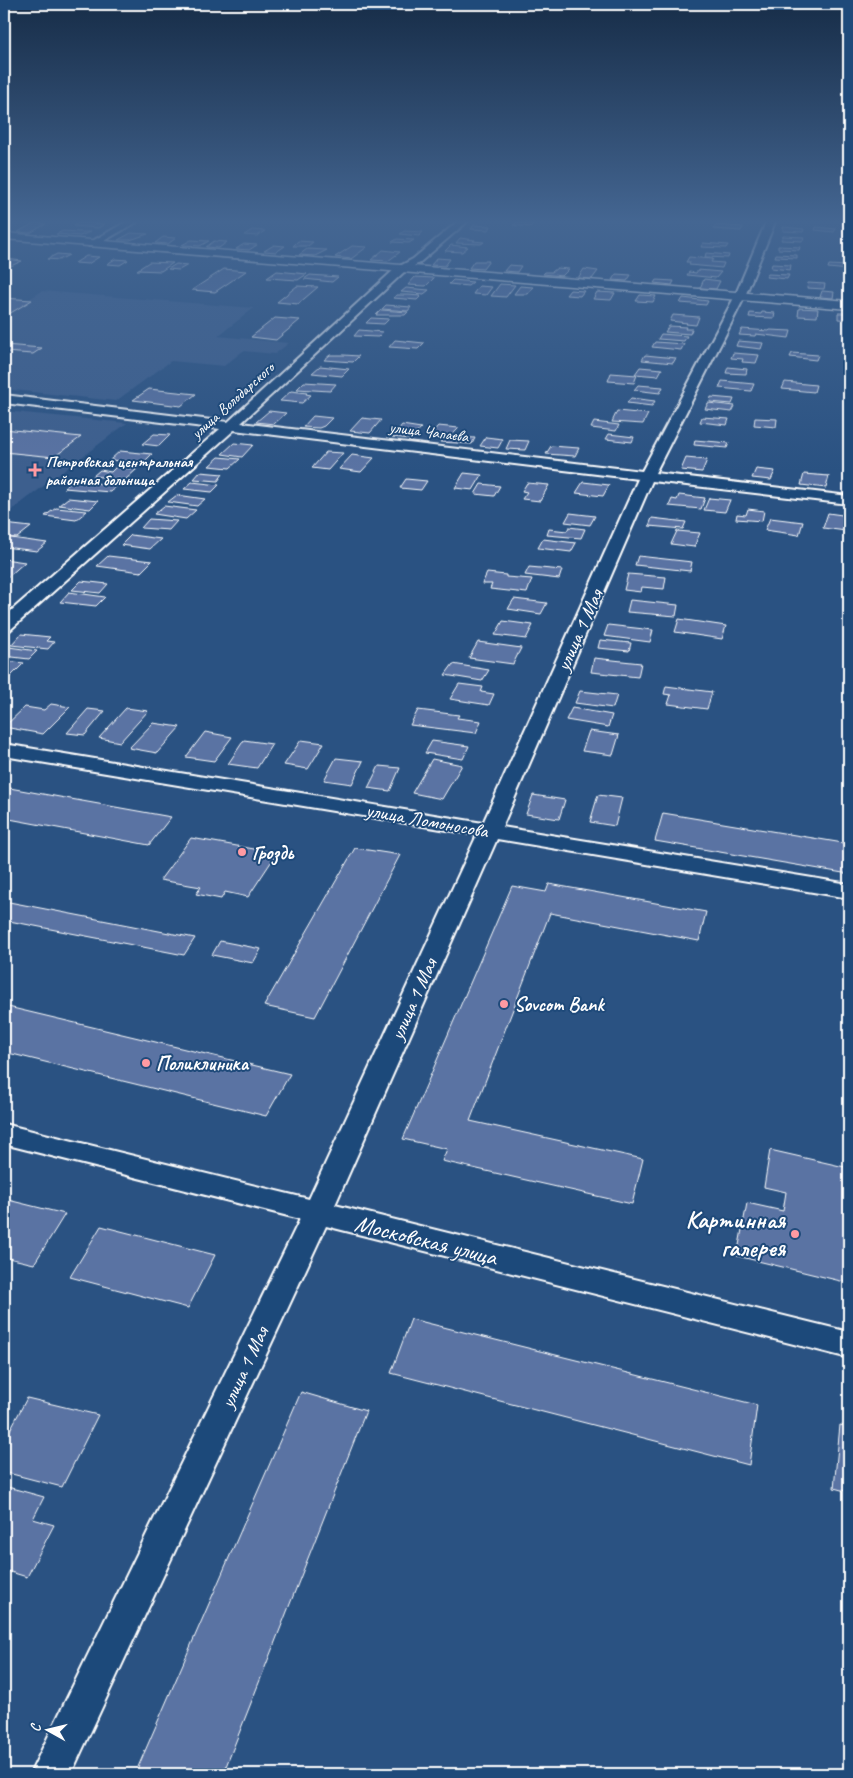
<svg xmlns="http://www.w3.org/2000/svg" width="853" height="1778" font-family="Caveat,sans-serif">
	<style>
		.built { fill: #3c5f8e }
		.building { fill: #5a73a3; stroke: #fff }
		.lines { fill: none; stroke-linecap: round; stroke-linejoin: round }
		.minor-casing { stroke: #fff; stroke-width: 4 }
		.tertiary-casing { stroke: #fff; stroke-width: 3 }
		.minor { fill: #1f4a7a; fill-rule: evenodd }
		.tertiary { fill: #1f4a7a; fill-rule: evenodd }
		.poi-dot { fill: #ff9aa2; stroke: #1f4a7a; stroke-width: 2 }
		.labels { text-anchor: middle; stroke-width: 4; stroke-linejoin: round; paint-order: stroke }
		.far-street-label { font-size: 16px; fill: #fff; stroke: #1f4a7a }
		.far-poi-label { font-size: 16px; font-weight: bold; fill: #fff; stroke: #1f4a7a; text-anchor: start }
		.street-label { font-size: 20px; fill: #fff; stroke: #1f4a7a }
		.poi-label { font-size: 20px; font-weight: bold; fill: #fff; stroke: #1f4a7a; text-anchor: start }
		.near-poi-label { font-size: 24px; font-weight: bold; fill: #fff; stroke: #1f4a7a; text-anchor: end }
		.near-street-label { font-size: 24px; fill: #fff; stroke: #1f4a7a }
	</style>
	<rect width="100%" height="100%" fill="#2a5282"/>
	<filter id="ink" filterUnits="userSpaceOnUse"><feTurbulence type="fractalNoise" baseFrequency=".02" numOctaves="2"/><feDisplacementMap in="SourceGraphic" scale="10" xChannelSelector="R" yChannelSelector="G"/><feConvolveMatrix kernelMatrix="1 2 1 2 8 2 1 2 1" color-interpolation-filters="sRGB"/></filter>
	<g filter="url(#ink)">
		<path class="built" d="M 42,291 L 254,308 L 218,336 L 289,343 L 275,354 L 243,351 L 224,366 L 171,361 L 116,401 L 4,389 L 4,315 Z
			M 4,411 L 127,423 L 4,516 Z"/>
		<path class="building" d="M 517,222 L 518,222 L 533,223 L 530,227 L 513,225 Z
			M 34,223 L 46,224 L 30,233 L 18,232 Z
			M 78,223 L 84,223 L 105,224 L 98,228 L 73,226 Z
			M 474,225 L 491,226 L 489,230 L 471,229 Z
			M 715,225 L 743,227 L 741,231 L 713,229 Z
			M 783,227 L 804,229 L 803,232 L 783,231 Z
			M 816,227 L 836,229 L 834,232 L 815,230 Z
			M 252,230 L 265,231 L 257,236 L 244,235 Z
			M 63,231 L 79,232 L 90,232 L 80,236 L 56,234 Z
			M 404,231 L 423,232 L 419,236 L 400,234 Z
			M 131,233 L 148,234 L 130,240 L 118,240 Z
			M 783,236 L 804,237 L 803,241 L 781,240 Z
			M 163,237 L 176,238 L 168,244 L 155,243 Z
			M 460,238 L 475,240 L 473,241 L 484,242 L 481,244 L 456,243 Z
			M 397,239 L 414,240 L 409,243 L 392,242 Z
			M 191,240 L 209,241 L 200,246 L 182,245 Z
			M 214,241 L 227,242 L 219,248 L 206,247 Z
			M 298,241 L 313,242 L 308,246 L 293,246 Z
			M 703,243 L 728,245 L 726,248 L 701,247 Z
			M 244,244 L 257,245 L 249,250 L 236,249 Z
			M 274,245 L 285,246 L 276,252 L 264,251 Z
			M 451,245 L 468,247 L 462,252 L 445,251 Z
			M 352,246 L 367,247 L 351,259 L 335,257 Z
			M 778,246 L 800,247 L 799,250 L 778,249 Z
			M 307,249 L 327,250 L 315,256 L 299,255 Z
			M 383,250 L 400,252 L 388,261 L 371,260 Z
			M 706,253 L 729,255 L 728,258 L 705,257 Z
			M 57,254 L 69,255 L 59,260 L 47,259 Z
			M 776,254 L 797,255 L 797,258 L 775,257 Z
			M 86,256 L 99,257 L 88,264 L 75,263 Z
			M 689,257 L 713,259 L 711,262 L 724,263 L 722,268 L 689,265 L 690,262 L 686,262 Z
			M 437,258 L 450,259 L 445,266 L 431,265 Z
			M 7,259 L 22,261 L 4,269 L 4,261 Z
			M 115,259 L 128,260 L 120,265 L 107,264 Z
			M 474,261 L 489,261 L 483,269 L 469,268 Z
			M 149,262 L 173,263 L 161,271 L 137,270 Z
			M 176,264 L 188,265 L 179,270 L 168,269 Z
			M 772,264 L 791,265 L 790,270 L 771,268 Z
			M 509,265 L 521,266 L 517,272 L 504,271 Z
			M 829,265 L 849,266 L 849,270 L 828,268 Z
			M 557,268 L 569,269 L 562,276 L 543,274 L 545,272 L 552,272 Z
			M 224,269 L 246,271 L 215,292 L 192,290 Z
			M 584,269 L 598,271 L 592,279 L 578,278 Z
			M 698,270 L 721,272 L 716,278 L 687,275 L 689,272 L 696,273 Z
			M 277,271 L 307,274 L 298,280 L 267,278 Z
			M 616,274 L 631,275 L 627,281 L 612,280 Z
			M 768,274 L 789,275 L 787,279 L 766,277 Z
			M 310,275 L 338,277 L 332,282 L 304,279 Z
			M 415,277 L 434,278 L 426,286 L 408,285 Z
			M 704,279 L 720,281 L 716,289 L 700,288 Z
			M 453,280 L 473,282 L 468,286 L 449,284 Z
			M 656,280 L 674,281 L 672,285 L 654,283 Z
			M 808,283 L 825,284 L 824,289 L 807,288 Z
			M 500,284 L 515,285 L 506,297 L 491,296 Z
			M 297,286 L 318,287 L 298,304 L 277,302 Z
			M 479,286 L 492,287 L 486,295 L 473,294 Z
			M 520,286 L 533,287 L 527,294 L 514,294 Z
			M 406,288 L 429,290 L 424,294 L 401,292 Z
			M 570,290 L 584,291 L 580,296 L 566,295 Z
			M 822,291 L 834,292 L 833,298 L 820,297 Z
			M 597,292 L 615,293 L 611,300 L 593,299 Z
			M 397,295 L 408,295 L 421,296 L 417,300 L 393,298 Z
			M 640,295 L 656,296 L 653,302 L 636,301 Z
			M 4,298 L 32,300 L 4,317 Z
			M 683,298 L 708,301 L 706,305 L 680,303 Z
			M 386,305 L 411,307 L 408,311 L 382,309 Z
			M 799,308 L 818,309 L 817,317 L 798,316 Z
			M 381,310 L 408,312 L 405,315 L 376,315 Z
			M 762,312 L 775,313 L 774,318 L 749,317 L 750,313 L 761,314 Z
			M 838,313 L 849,313 L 849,320 L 838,319 Z
			M 673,315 L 699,317 L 696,325 L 686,324 L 687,323 L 670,321 Z
			M 275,318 L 300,320 L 276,340 L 251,337 Z
			M 371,318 L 389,319 L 384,324 L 366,323 Z
			M 669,326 L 686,327 L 685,329 L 692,329 L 690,334 L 665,332 Z
			M 742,329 L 769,331 L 770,330 L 791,331 L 789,338 L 756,334 L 755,336 L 739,335 Z
			M 359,330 L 383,332 L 378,337 L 354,336 Z
			M 661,334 L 687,336 L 684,341 L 658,339 Z
			M 395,340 L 424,343 L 418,349 L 389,347 Z
			M 738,341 L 763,343 L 761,349 L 736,346 Z
			M 655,342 L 684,344 L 681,350 L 652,347 Z
			M 4,345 L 42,348 L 33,354 L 4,352 Z
			M 733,353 L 759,355 L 756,363 L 742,362 L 743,359 L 731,358 Z
			M 792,353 L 818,355 L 816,360 L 790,357 Z
			M 330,355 L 344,355 L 359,356 L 353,362 L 324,360 Z
			M 645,355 L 676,358 L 673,363 L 642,360 Z
			M 320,366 L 349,369 L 342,376 L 312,373 Z
			M 640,367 L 662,369 L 658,376 L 635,374 Z
			M 728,367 L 747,369 L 746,374 L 726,373 Z
			M 611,373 L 637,375 L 634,383 L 608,381 Z
			M 722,381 L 754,384 L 751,391 L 719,388 Z
			M 304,382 L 336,384 L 330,391 L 297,389 Z
			M 785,382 L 816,385 L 814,392 L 782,389 Z
			M 638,385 L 663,387 L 660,393 L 634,390 Z
			M 149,389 L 196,394 L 181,406 L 133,400 Z
			M 291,391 L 307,393 L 306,394 L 311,395 L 302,403 L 280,401 Z
			M 711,397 L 734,399 L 732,404 L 710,402 Z
			M 631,398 L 655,401 L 652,406 L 627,403 Z
			M 708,403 L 735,406 L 732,412 L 705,409 Z
			M 269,411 L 286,413 L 274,424 L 256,422 Z
			M 617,411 L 648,414 L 643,424 L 612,422 Z
			M 313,416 L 332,418 L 324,426 L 319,428 L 303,427 Z
			M 702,417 L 729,419 L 727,425 L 700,422 Z
			M 362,418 L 381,420 L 370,433 L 350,431 Z
			M 755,418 L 777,419 L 776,427 L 754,425 Z
			M 594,422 L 619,425 L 616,431 L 591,428 Z
			M 402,425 L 421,428 L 411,439 L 392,437 Z
			M 438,426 L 459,428 L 450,437 L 430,435 Z
			M 4,429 L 81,437 L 54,457 L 4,452 Z
			M 154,434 L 170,435 L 159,446 L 142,444 Z
			M 609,434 L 634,437 L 632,442 L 606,439 Z
			M 443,437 L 455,438 L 456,437 L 475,438 L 472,444 L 440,442 Z
			M 486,437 L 503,439 L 498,448 L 480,446 Z
			M 510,440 L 529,441 L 525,450 L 506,449 Z
			M 695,440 L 729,443 L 727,448 L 694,445 Z
			M 234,443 L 253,445 L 242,457 L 222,454 Z
			M 551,446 L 579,448 L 575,456 L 546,454 Z
			M 120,451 L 152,454 L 143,463 L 110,460 Z
			M 326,452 L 343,453 L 328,470 L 312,468 Z
			M 352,455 L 374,458 L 361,472 L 339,469 Z
			M 219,457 L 240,459 L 230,468 L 209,466 Z
			M 686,458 L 707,460 L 702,472 L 681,470 Z
			M 116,467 L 137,469 L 125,480 L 93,476 L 100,470 L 111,472 Z
			M 756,469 L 775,471 L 771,480 L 752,478 Z
			M 200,472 L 223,474 L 218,481 L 194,479 Z
			M 464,473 L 482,475 L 473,490 L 455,488 Z
			M 804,474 L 829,476 L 826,488 L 801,485 Z
			M 406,479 L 427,481 L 421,490 L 400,488 Z
			M 72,481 L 118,485 L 110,492 L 64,488 Z
			M 192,482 L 219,485 L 212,492 L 184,489 Z
			M 583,482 L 609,485 L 603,496 L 576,493 Z
			M 527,483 L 549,485 L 540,501 L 522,499 L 527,492 L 522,491 Z
			M 481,484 L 500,486 L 494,496 L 475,494 Z
			M 177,495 L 205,499 L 197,506 L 168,502 Z
			M 679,495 L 705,498 L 701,509 L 669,506 L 672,499 L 677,500 Z
			M 68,498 L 98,501 L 90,509 L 59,505 Z
			M 709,498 L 730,500 L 725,512 L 704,510 Z
			M 164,506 L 196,510 L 186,519 L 154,514 Z
			M 56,508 L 87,511 L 76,520 L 45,516 Z
			M 748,509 L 764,511 L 762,521 L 736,519 L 737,514 L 746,515 Z
			M 570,513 L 595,516 L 590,525 L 565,522 Z
			M 828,513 L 849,516 L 846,531 L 823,528 Z
			M 652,518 L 686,522 L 683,529 L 649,526 Z
			M 770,518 L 803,522 L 799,535 L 765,530 Z
			M 149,519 L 177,521 L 169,530 L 141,528 Z
			M 4,524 L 31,527 L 17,538 L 4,537 Z
			M 569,527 L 585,529 L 581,538 L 547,535 L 549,529 L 567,531 Z
			M 677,531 L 700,533 L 694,547 L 671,544 Z
			M 131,535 L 161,539 L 150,549 L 121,545 Z
			M 4,537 L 47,543 L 37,551 L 4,547 Z
			M 543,539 L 576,543 L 571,552 L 538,548 Z
			M 108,556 L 152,561 L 141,572 L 97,566 Z
			M 638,556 L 692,562 L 690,571 L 635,565 Z
			M 4,559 L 25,562 L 9,576 L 4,575 Z
			M 529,567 L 562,570 L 559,579 L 525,575 Z
			M 487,573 L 506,575 L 506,577 L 532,579 L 527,593 L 490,589 L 492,584 L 482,584 Z
			M 628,574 L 666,577 L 664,589 L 642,587 L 641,592 L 624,590 Z
			M 81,581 L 108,584 L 100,593 L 72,590 Z
			M 69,592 L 105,597 L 96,606 L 60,602 Z
			M 514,599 L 547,603 L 541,614 L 508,609 Z
			M 630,600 L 678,605 L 676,616 L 627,612 Z
			M 679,619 L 726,626 L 722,639 L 675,632 Z
			M 503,621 L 533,625 L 526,639 L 495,635 Z
			M 608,625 L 653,630 L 650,642 L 604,636 Z
			M 21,634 L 50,637 L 46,641 L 54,642 L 48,649 L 11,645 Z
			M 600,640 L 631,643 L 629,651 L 598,648 Z
			M 478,642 L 521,648 L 513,664 L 469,658 Z
			M 9,647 L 37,651 L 29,659 L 4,656 L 4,652 Z
			M 594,658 L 641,663 L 638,677 L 591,672 Z
			M 4,661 L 24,663 L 9,678 L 4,678 Z
			M 453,664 L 489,670 L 482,681 L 445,675 Z
			M 459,684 L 483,687 L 481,692 L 494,694 L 489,705 L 450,699 Z
			M 666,686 L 712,692 L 707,709 L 668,704 L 671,695 L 664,694 Z
			M 580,691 L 617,695 L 613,708 L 575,703 Z
			M 51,704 L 70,707 L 43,734 L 4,727 L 25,707 L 44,710 Z
			M 126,708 L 148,711 L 120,742 L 99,738 Z
			M 572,708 L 612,715 L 608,727 L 566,720 Z
			M 88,709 L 105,711 L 85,735 L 67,733 Z
			M 418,710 L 459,715 L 457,718 L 481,721 L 476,733 L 410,725 Z
			M 153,723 L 180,727 L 157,753 L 129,748 Z
			M 589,731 L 619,735 L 613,755 L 582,751 Z
			M 205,732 L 232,737 L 214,761 L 186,757 Z
			M 244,740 L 272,744 L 257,768 L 228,764 Z
			M 301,740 L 324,743 L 308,769 L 284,765 Z
			M 432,741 L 469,746 L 463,759 L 425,753 Z
			M 336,758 L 363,761 L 352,784 L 324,780 Z
			M 432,759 L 462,765 L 442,799 L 412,793 Z
			M 379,766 L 400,768 L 390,791 L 368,788 Z
			M 4,787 L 171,817 L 149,845 L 4,818 Z
			M 533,795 L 565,800 L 559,819 L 526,814 Z
			M 598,795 L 622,798 L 615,826 L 590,822 Z
			M 663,813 L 849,844 L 849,874 L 655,841 Z
			M 191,838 L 277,853 L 248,897 L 225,892 L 221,899 L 196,894 L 201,887 L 160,880 Z
			M 355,848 L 400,855 L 315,1017 L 264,1006 Z
			M 549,884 L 706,912 L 699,941 L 550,913 L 470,1121 L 643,1159 L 632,1204 L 442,1161 L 447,1149 L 403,1139 L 512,886 L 546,892 Z
			M 4,901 L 195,938 L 184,955 L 4,920 Z
			M 220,941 L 261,949 L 253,963 L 212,955 Z
			M 4,1006 L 290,1074 L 266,1116 L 4,1052 Z
			M 770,1150 L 849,1168 L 849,1283 L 737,1256 L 747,1203 L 783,1211 L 786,1192 L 764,1187 Z
			M 4,1199 L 65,1214 L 34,1264 L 4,1257 Z
			M 101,1226 L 215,1255 L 188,1308 L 70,1277 Z
			M 411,1319 L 757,1405 L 749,1465 L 391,1373 Z
			M 301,1392 L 366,1411 L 223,1774 L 135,1774 Z
			M 27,1398 L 98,1415 L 62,1487 L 4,1472 L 4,1441 Z
			M 840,1425 L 849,1427 L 849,1492 L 834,1488 Z
			M 4,1486 L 44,1497 L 33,1519 L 54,1525 L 27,1577 L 4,1570 Z"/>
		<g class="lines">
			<defs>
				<path id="minor" d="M 126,222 L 137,222 L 95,246 L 89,246 L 87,244 Z
					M 457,222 L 467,222 L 419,263 L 404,272 L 241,423 L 642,471 L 735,296 L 766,222 L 775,222 L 745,296 L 655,473 L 849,496 L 849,504 L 652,481 L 502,827 L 849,884 L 849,898 L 497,839 L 335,1205 L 849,1332 L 849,1358 L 326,1226 L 71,1774 L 30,1774 L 300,1219 L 4,1144 L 4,1124 L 309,1199 L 477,835 L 4,756 L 4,744 L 483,823 L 638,479 L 234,430 L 10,630 L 4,631 L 4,617 L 220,429 L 4,403 L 4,395 L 228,422 L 396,268 L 413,259 Z"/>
				<path id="tertiary" d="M 4,233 L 849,301 L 849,309 L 4,239 Z"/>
			</defs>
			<use href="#minor" class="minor-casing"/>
			<use href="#tertiary" class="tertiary-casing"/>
			<use href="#minor" class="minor"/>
			<use href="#tertiary" class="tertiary"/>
		</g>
	</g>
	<linearGradient id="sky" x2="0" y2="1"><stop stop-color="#172d48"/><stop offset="0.47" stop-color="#446692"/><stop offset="1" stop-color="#446692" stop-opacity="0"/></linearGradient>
	<rect width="853" height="471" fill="url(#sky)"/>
	<g class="poi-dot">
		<path d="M32.5 462.5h5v5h5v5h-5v5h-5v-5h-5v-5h5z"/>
		<circle cx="242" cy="852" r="5"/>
		<circle cx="504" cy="1004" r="5"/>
		<circle cx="146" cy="1063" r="5"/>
		<circle cx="795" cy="1234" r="5"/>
	</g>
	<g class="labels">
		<g class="far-street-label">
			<text transform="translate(232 400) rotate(-42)" y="6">улица Володарского</text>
			<text transform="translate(429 431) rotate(7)" y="6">улица Чапаева</text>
		</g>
		<g class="far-poi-label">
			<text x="46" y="467">Петровская центральная<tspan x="46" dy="18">районная больница</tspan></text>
		</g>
		<g class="street-label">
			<text transform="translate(579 630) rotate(-66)" y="7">улица 1 Мая</text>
			<text transform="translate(427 820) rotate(10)" y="7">улица Ломоносова</text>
			<text transform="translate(413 999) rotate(-66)" y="7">улица 1 Мая</text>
			<text transform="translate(244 1367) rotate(-65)" y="7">улица 1 Мая</text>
		</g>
		<g class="poi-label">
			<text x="252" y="859">Гроздь</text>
			<text x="514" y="1011">Sovcom Bank</text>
			<text x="156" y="1070">Поликлиника</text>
		</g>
		<g class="near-poi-label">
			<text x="785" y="1228">Картинная<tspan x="785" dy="28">галерея</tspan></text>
		</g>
		<g class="near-street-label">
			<text transform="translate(426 1240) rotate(14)" y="8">Московская улица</text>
		</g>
	</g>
	<rect width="853" height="1778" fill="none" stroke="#1f4a7a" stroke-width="20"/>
	<rect x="10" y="10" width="833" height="1758" fill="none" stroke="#fff" stroke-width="2" filter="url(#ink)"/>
	<g transform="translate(48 1730) rotate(278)" stroke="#1f4a7a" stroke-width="4" paint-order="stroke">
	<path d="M0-4L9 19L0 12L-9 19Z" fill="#ffffff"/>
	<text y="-8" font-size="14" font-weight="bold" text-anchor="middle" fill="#ffffff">С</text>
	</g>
</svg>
